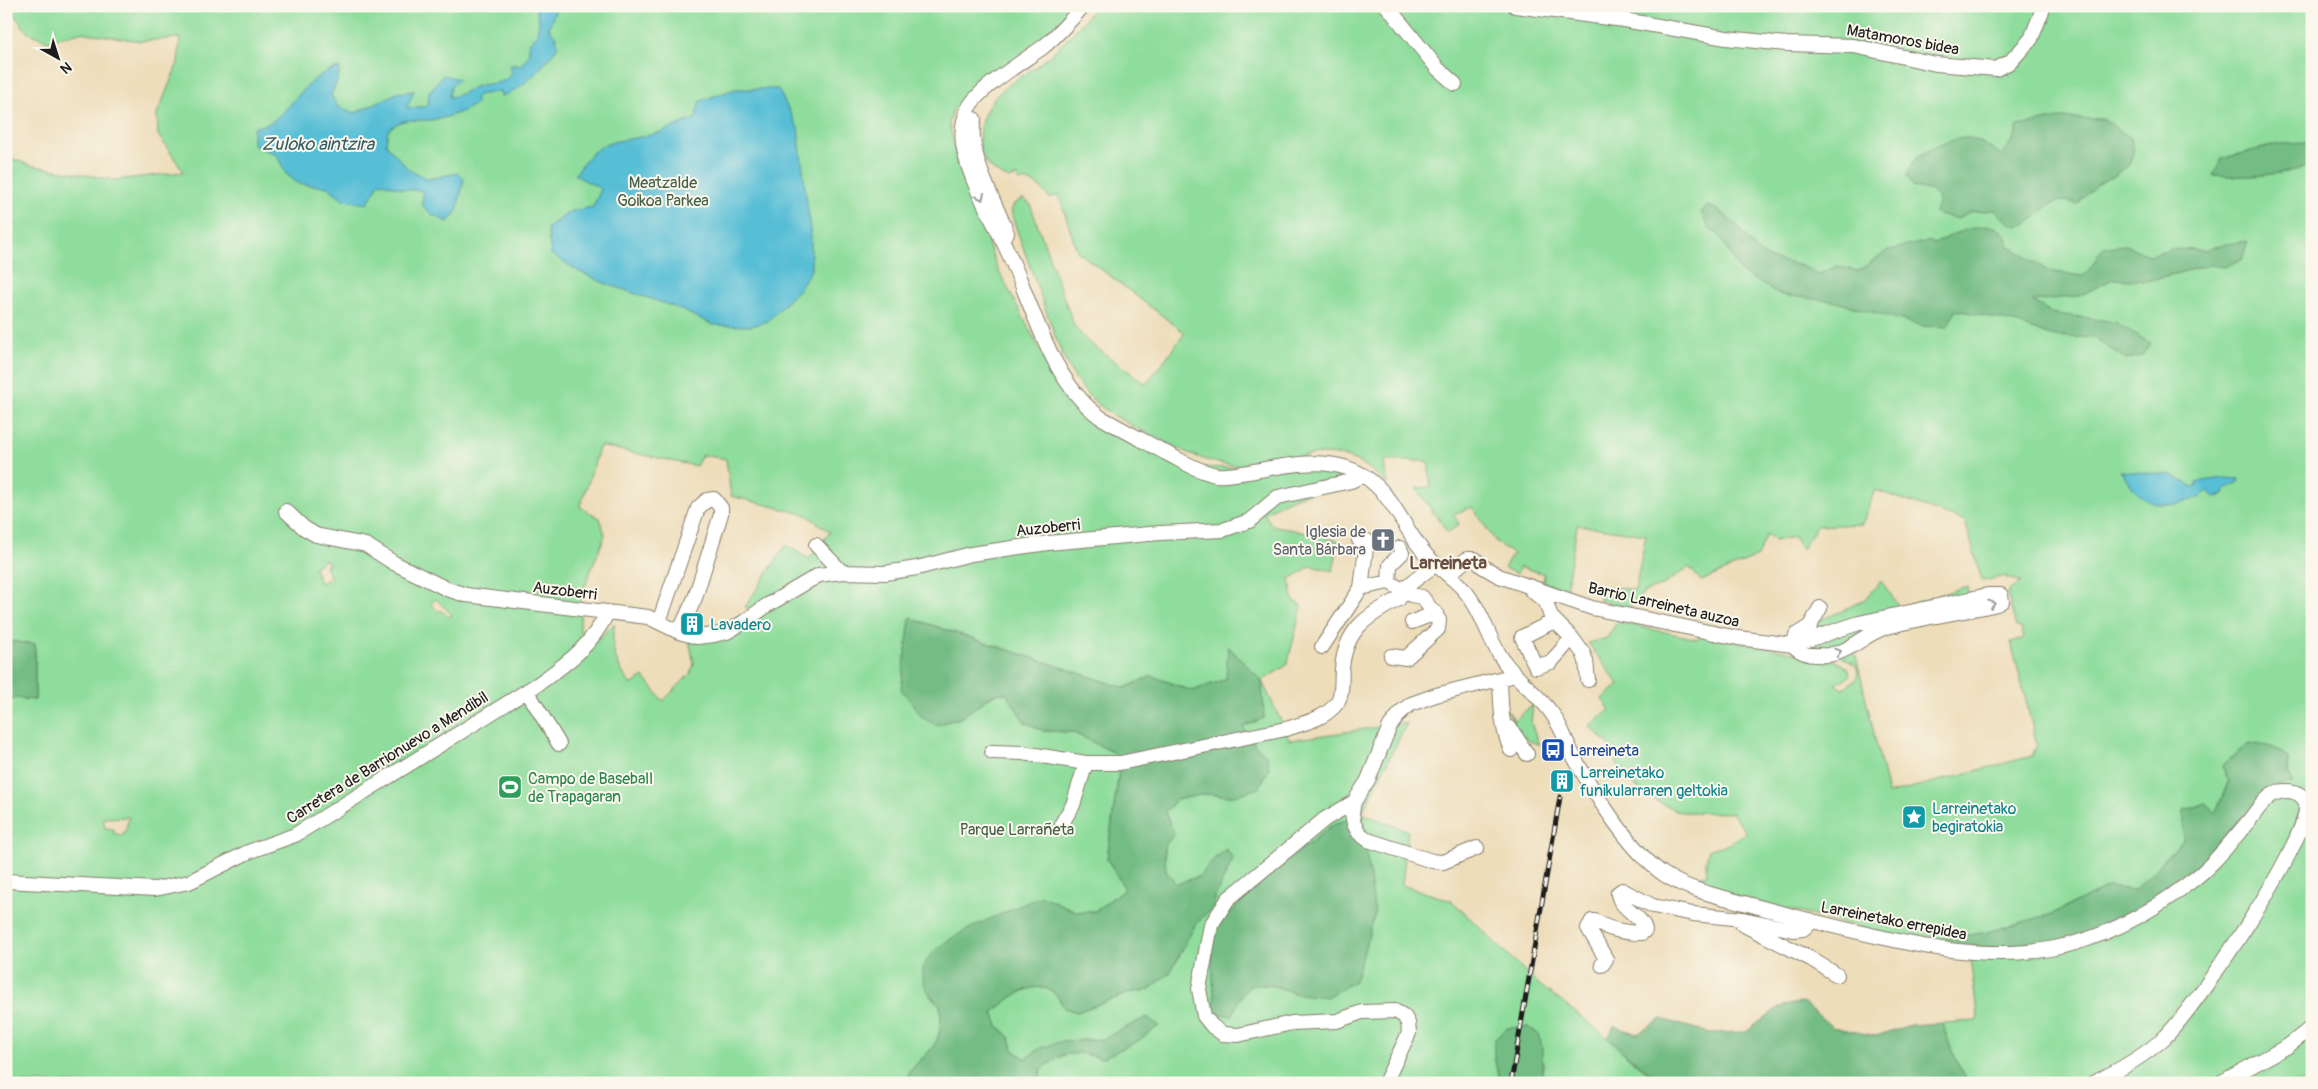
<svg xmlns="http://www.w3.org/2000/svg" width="2318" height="1089" font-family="Pangolin,sans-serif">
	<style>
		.green { fill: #8fdd9c; stroke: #567c5c; fill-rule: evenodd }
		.forest { fill: #73bc84; stroke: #486c50 }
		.water { fill: #57bed5; stroke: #3a6d78 }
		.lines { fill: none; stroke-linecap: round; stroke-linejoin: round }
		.minor-casing { stroke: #847c6a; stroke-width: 16 }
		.minor { stroke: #fff; stroke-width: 14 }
		.rail-casing { stroke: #1c1c1c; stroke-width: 5 }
		.rail { stroke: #fbf7ec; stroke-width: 3; stroke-dasharray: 9; stroke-linecap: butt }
		.oneway { stroke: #999 }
		.labels { text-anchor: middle; stroke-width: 4; stroke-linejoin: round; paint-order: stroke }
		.street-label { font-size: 16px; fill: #1c1c1c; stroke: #fbf7ec }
		.park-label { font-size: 16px; fill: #446049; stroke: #fbf7ec }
		.worship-label { font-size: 16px; fill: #5b616d; stroke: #fbf7ec; text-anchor: end }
		.culture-label { font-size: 16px; fill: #0d838f; stroke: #fbf7ec; text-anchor: start }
		.transit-label { font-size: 16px; fill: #164399; stroke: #fbf7ec; text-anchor: start }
		.leisure-label { font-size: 16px; fill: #27864d; stroke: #fbf7ec; text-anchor: start }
		.water-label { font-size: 18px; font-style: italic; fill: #345d66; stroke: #fbf7ec }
		.neighbourhood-label { font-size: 18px; font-weight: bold; fill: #684d41; stroke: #fbf7ec }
	</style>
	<rect width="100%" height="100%" fill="#fbf7ec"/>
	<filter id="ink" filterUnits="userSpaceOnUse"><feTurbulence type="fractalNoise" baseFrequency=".02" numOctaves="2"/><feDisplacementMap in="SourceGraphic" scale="10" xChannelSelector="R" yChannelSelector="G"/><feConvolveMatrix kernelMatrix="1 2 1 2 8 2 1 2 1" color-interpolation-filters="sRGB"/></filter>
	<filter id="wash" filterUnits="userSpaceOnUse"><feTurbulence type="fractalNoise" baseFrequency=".0096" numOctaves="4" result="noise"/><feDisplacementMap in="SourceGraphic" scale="20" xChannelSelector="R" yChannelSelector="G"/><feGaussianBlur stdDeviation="1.12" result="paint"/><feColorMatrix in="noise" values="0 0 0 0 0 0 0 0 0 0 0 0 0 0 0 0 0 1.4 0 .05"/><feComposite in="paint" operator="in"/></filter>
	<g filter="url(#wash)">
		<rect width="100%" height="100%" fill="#edddb9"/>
		<path class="green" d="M 8,6 L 1074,6 L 1042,39 L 954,109 L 949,122 L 957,161 L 998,270 L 1062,391 L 1081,412 L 1109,429 L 1180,467 L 1322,469 L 1349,476 L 1346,490 C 1311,490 1294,495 1264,514 L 1272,525 L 1339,541 L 1333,571 L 1311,566 L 1290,579 L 1293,600 L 1302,606 L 1287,665 L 1262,681 L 1290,740 L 1407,723 L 1362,813 L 1408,831 L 1402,885 L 1452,901 L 1537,983 L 1608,1038 L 1630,1059 L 1654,1076 L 1671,1083 L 1542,1083 L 1541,1078 L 1544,1061 L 1494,1056 L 1500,1083 L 1040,1083 L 1040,1070 C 1067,1051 1070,1050 1102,1058 L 1158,1026 L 1147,1017 L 1103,1039 L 1081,1040 L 1040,1048 L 1026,1059 L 1013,1050 L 1010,1037 L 998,1026 L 993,1013 C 1008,999 1037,975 1056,995 C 1059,998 1062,1004 1064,1008 L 1077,1012 L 1132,992 L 1149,990 L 1178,960 L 1184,945 L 1195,925 L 1214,906 L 1215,897 L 1233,859 L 1226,849 L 1212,861 L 1200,876 L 1176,885 L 1166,870 L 1164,846 L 1174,834 L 1165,812 L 1176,800 L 1204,794 L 1232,796 L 1267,756 L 1257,747 L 1243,727 L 1264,718 L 1262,700 L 1228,646 L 1227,679 L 1192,691 L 1152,676 L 1125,688 L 910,618 L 923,718 L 936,725 L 960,718 L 994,694 L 1007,693 L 1025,722 L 1044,731 L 1072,732 L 1115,753 L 1120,763 L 1107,859 L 1125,889 L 1095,911 L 1078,912 L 1041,896 L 929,995 L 940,1005 C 941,1019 942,1033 934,1045 C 925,1059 909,1066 905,1083 L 6,1083 L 6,706 L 13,698 L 35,700 L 35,644 L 6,641 L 6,156 L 29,165 L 115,180 L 184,172 L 158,135 L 157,114 L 178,63 L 180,38 L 140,41 L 80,32 L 48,41 L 27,32 ZM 600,446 L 696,466 L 702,455 L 726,459 L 731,496 L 807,515 L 830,532 L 809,559 L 786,545 L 745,607 L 750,611 L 701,641 L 689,640 L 694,664 L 690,674 L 663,701 L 644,677 L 631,685 C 616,665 609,649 615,623 L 596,641 L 580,632 L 581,596 L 605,535 L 600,518 L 580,507 ZM 326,559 L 329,564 L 325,566 L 331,578 L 320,583 L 314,567 ZM 436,599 L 452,615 L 448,617 L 441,610 L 439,612 L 431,604 ZM 129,817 L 124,835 L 114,834 L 114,829 L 105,828 L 103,818 ZM 1331,826 L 1298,994 L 1271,985 L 1250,985 L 1241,996 L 1232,1015 L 1245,900 L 1265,879 Z
			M 1096,6 L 2312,6 L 2312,1083 L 1967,1083 L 1952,1051 L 1942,1023 L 1978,1021 L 1969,949 L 2165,893 L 2196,868 L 2264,792 L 2275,785 L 2284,783 L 2289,773 L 2288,758 L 2249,743 L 2222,766 L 2229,780 L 2216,812 L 2183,840 L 2135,890 L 2108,887 L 2052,914 L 1983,933 L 1921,942 L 1720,893 L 1688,878 L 1707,875 L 1706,862 L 1709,849 L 1729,844 L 1746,832 L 1732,813 L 1681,812 L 1658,802 L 1632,784 L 1616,764 L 1608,743 L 1589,726 L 1610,710 L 1602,699 L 1619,685 L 1588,643 L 1607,638 L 1617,622 L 1698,639 L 1700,634 L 1834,660 L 1849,669 L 1850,676 L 1835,684 L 1842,689 L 1857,679 L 1858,672 L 1856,665 L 1840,656 L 1850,651 L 1856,656 L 1888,794 L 2032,756 L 2037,745 L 2011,642 L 2024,638 L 2021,628 L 2016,627 L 2007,592 L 2022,581 L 2007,579 L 2007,576 L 1982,581 L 1965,521 L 1875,490 L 1862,524 L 1817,526 L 1802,549 L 1794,537 L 1774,541 L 1767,534 L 1757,557 L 1701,581 L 1689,567 L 1663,585 L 1644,592 L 1630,608 L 1599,600 L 1606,586 L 1635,590 L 1646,535 L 1577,525 L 1566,590 L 1543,582 L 1544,574 L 1520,567 L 1517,574 L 1504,568 L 1513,554 L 1496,542 L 1472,507 L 1453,514 L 1459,524 L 1448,533 L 1416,488 L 1431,487 L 1428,461 L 1384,461 L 1387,484 C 1340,435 1306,460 1249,465 C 1218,468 1191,455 1163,441 C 1138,428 1108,416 1089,396 C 1066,372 1056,338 1045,308 C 1035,280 1025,253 1015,225 L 1011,211 L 1014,204 L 1023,199 L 1030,204 L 1074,326 L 1087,341 L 1146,384 L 1185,333 L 1077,251 L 1059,195 L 1049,198 C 1042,188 1033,179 1019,181 L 1017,176 L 1010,179 C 977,168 972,136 988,107 C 998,88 1026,75 1043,61 C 1063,45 1080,26 1096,6 Z
			M 1881,581 L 1900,608 L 1967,586 L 1969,597 L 1814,634 L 1798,629 L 1840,612 L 1865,599 Z
			M 1871,623 L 1865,634 L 1823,652 L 1801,646 Z
			M 1533,704 L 1531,723 L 1539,745 L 1522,736 L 1505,708 L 1515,720 Z"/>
		<path class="forest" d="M 2059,118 L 2104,119 L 2130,138 L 2134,149 L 2129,165 L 2114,176 L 2097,184 L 2078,204 C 2074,203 2068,201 2063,201 C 2035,202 2029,249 1995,210 L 1970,212 L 1958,219 L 1935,213 L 1939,198 L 1929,190 L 1913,187 L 1907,175 C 1909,171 1911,165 1914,161 C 1923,151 1954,137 1968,138 C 1976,138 1996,151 2002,156 L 2013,140 L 2018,126 Z
			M 2312,143 L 2312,167 L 2309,166 C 2277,176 2246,178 2213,175 L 2223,158 L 2279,144 Z
			M 1708,206 L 1717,209 L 1739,227 L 1757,251 L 1771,259 L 1799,265 L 1819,274 L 1837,266 L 1858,271 L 1889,250 L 1929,241 L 1934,244 C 1950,236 1992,214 2005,235 C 2007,238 2008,243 2009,246 L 2048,271 L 2083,276 C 2093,268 2095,257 2104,247 L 2125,245 L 2151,256 L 2172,249 L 2205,250 L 2224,244 L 2248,241 L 2242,259 L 2225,267 L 2210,265 L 2146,281 L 2113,279 L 2079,296 L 2033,301 L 2051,313 L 2115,322 L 2150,343 L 2142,356 L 2126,359 L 2093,338 L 2051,336 L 2010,321 L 1956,310 L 1947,327 L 1923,326 L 1832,301 L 1781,295 L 1741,272 L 1718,233 L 1710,230 L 1701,212 Z
			M 910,618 L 1125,688 L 1152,676 L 1192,691 L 1226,679 L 1228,646 L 1262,681 L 1264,718 L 1243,727 L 1257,747 L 1267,756 L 1269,769 L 1259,788 L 1232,796 L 1204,794 L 1176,800 L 1165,812 L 1174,834 L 1164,847 L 1166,870 L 1176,884 L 1200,876 L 1212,861 L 1226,849 L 1233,859 L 1215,897 L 1214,906 L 1195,925 L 1170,973 L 1149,990 L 1132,992 L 1077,1012 L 1064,1008 C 1062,1004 1059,998 1056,995 C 1037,975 1007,999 993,1013 L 998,1026 L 1010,1037 L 1013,1050 L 1026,1059 L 1040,1048 L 1060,1042 L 1103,1039 L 1147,1017 L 1159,1026 L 1136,1042 L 1102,1058 L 1082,1053 L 1062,1055 L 1040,1070 L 1040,1083 L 905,1083 C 909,1066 925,1059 934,1045 C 942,1033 941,1019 940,1005 C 894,963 950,938 985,921 C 1004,913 1023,904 1042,896 L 1078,912 L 1095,911 L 1125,889 L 1107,859 L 1120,763 L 1115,753 L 1072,732 L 1044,731 L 1025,722 L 1006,693 L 994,694 L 960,718 L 936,725 L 923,718 L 901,689 Z
			M 6,641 L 35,644 L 35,700 L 13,698 L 6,706 Z
			M 2249,743 C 2265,745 2277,746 2288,758 L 2289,773 L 2293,783 L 2275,785 L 2264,792 L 2208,856 L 2166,893 L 2140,909 L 2082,937 L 2022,950 L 1921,942 L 1983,933 L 2052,914 L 2108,887 L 2135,890 L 2183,840 L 2184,811 L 2205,803 L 2216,812 L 2229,781 L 2222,766 Z
			M 1361,813 L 1375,914 L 1355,981 L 1326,997 L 1298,994 L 1271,985 L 1250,985 L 1241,996 L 1232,1016 L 1215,1013 L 1210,930 L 1245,900 L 1265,879 L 1331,826 Z
			M 1803,1002 L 1832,1027 L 1876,1036 L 1910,1025 L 1942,1023 L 1952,1051 L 1967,1083 L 1671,1083 C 1646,1073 1627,1056 1608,1038 L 1614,1026 L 1637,1034 L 1662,1019 L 1709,1033 L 1746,1032 L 1779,1007 Z
			M 1529,1027 L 1538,1034 L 1542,1046 L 1542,1083 L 1500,1083 L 1494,1056 L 1494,1040 L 1507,1028 Z"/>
		<path class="water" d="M 535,6 L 558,6 C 553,13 554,20 548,27 L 556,37 L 558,46 C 548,62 520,93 501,96 L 500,91 L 478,95 L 475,99 L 477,103 C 464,112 445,119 429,120 C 408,122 406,116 388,130 L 386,144 L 409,170 L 428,179 L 458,173 L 464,179 L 457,211 L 448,222 L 431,214 L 422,205 L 423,191 L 402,189 L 380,182 L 367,204 L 344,200 L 328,187 L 299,184 L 286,174 L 277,155 L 253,145 L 253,128 C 258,126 266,125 271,122 C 295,106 309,72 340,68 L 338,79 L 331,95 L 338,107 L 355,113 L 397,93 L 414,91 L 407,108 L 428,106 L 429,92 L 443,75 L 459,79 L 451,87 L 449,97 C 460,96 465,91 475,87 C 489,81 500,88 512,73 L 509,65 L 521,65 L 529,55 L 529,43 L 537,35 L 539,21 Z
			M 735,89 L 778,89 L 798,128 L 811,238 L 811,270 L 799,289 L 768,321 L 752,326 L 714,325 L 672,306 L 604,283 L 578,271 L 551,254 L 547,228 L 571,211 L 593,207 L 601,189 L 575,175 C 597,140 609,143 646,136 C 662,133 679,124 695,119 L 700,101 Z
			M 2120,471 L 2172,475 L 2193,487 L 2197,486 L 2197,482 L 2224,478 L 2240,479 L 2239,482 L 2226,489 L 2224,495 L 2215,497 L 2208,491 C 2193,503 2164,510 2147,500 C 2136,494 2128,481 2120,471 Z"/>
	</g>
	<g filter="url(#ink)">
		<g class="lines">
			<defs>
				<path id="minor" d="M 1083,6 C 1070,21 1058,35 1043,47 C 1024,61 977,89 968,109 C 962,122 961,136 964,150 C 972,186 992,217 1007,250 C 1033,304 1050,381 1100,417 C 1121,429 1144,441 1166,453 C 1182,461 1199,472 1217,475 C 1229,476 1242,473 1254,471 C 1292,464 1338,454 1371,481 C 1396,501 1406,533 1427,556 C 1442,572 1461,582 1473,602 C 1485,620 1490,642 1503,660 C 1517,681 1539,694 1553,715 C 1562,728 1567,744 1574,757 C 1593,792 1632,854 1665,875 C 1688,890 1718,896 1744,903 C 1795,917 1846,930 1898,941 C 2013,966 2094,956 2189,883 C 2212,867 2229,844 2247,823 C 2255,814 2262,801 2272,795 C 2283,789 2299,789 2305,801 C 2318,831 2191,1013 2164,1038 C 2143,1057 2118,1071 2093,1083
					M 1387,6 L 1438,69 L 1455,84
					M 1515,6 L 1624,20 L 1726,38 L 1786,44 L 1854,46 L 1936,64 L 1996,69 L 2010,62 L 2031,39 L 2044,6
					M 974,119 C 966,153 995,201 1007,233
					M 286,511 L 304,528 L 316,535 L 366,545 L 394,563 L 447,589 L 466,595 L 648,617 L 679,632 L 697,637 L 714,635 L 727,632 L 744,622 L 766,606 L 819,575 L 842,572 L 885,573 L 917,568 L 971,554 L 1048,543 L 1160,533 L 1223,530 L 1249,521 L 1278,497 L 1351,481 L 1363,475
					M 1359,540 L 1367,541 L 1361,588
					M 816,545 L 842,572
					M 1449,574 L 1467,559 L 1475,559 L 1482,566 L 1499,576 L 1592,608 L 1738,638 L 1793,645 L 1859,623 L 1988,595 L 2001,595 L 2002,601 L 1997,604 C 1960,613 1921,617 1884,628 C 1864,635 1850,652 1828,655 C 1816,656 1801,655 1793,645
					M 1389,582 L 1390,565 L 1402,553 L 1400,548
					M 1531,590 L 1546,602 L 1551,617 L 1572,638 L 1583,653 L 1586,661 L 1588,680
					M 1554,621 L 1522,637 L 1536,667 L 1551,662 L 1572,638
					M 659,622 L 698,508 L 707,500 L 714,499 L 721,508 L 721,514 L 695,598 L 679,632
					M 1412,622 L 1436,613
					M 1793,645 L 1796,635 L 1810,626 L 1820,608
					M 1322,647 L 1361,588 L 1389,582 L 1411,595 L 1422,597 L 1439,620 L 1438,629 L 1406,658 L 1391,656
					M 1500,680 C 1501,704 1501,728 1511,750
					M 527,691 L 559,744
					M 1510,728 L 1527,754
					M 992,752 L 1023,753 L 1086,763 L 1120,763 L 1286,729 C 1304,723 1325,719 1337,703 C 1343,694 1341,680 1342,669 C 1345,629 1367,616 1399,599 L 1402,590 L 1436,564
					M 1354,802 L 1325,819 L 1228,899 L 1211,925 L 1199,989 L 1204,1016 L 1212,1026 L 1223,1034 L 1238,1035 L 1292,1023 L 1337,1021 L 1362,1012 L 1395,1011 L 1404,1016 L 1408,1023 L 1409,1033 L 1385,1083
					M 1062,823 L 1073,805 L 1086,763
					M 1477,848 L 1443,862 L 1432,861 L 1368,840 L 1359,833 L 1354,824 L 1352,813 L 1354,802 L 1368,780 L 1390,726 L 1402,711 L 1411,704 L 1436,695 L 1515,675
					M 6,881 L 155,889 L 189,882 L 248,852 L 295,835 L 538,684 C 570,661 590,647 608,612
					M 1742,924 L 1811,959 L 1837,975
					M 1602,965 L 1606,959 L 1588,928 L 1592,921 L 1595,921 C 1609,930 1625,933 1642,933 L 1645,930 C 1642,915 1619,909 1618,893 L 1622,890 L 1653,906 L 1693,914 L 1743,919 L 1793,930 L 1803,929 L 1812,922
					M 2220,1083 L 2288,1046 L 2312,1027"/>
			</defs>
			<use href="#minor" class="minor-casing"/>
			<use href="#minor" class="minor"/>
			<defs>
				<path id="rail" d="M 1511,1083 L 1560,797"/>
			</defs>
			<use href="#rail" class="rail-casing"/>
			<use href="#rail" class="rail"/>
		</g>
		<defs><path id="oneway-chevron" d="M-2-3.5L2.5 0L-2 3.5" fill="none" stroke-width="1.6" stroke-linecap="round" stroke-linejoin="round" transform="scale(1.25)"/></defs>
		<g class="oneway">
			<use href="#oneway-chevron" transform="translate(981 197) rotate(67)"/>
			<use href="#oneway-chevron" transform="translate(1992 604) rotate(-17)"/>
			<use href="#oneway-chevron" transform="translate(1838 652) rotate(-18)"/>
		</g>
	</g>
	<defs>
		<symbol id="church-square" viewBox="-11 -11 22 22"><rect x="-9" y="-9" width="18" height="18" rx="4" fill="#6b7280" stroke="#fbf7ec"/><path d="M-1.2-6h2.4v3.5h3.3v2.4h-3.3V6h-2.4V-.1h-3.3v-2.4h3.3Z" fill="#fff"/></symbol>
		<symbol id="building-square" viewBox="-11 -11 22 22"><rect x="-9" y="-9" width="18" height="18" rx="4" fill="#0f9aa8" stroke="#fbf7ec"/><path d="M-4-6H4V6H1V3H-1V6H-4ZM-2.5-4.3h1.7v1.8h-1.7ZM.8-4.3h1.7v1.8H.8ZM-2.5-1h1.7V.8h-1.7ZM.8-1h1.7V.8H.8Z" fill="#fff"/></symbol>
		<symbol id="bus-square" viewBox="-11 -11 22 22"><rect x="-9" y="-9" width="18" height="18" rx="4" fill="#1a4fb4" stroke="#fbf7ec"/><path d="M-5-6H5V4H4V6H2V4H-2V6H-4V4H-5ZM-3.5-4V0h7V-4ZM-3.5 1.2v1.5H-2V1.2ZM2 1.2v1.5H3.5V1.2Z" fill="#fff"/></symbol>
		<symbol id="stadium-square" viewBox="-11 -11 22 22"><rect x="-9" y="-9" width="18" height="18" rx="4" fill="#2e9e5b" stroke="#fbf7ec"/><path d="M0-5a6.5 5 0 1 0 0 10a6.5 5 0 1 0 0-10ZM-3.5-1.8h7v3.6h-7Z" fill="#fff"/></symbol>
		<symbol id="sight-square" viewBox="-11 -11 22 22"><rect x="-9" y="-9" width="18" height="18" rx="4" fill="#0f9aa8" stroke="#fbf7ec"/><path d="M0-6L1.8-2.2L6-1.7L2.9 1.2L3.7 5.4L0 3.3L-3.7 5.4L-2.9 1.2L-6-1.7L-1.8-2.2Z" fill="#fff"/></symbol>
	</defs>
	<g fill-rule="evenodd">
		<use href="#church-square" x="1369" y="526" width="28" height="28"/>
		<use href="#building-square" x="678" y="610" width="28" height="28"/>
		<use href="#bus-square" x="1539" y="736" width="28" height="28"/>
		<use href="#building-square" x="1548" y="767" width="28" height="28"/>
		<use href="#stadium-square" x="496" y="773" width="28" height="28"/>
		<use href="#sight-square" x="1900" y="803" width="28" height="28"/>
	</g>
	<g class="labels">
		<g class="street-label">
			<text transform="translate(1903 39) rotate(10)" y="6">Matamoros bidea</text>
			<text transform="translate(1048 527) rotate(-6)" y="6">Auzoberri</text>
			<text transform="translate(565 590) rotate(7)" y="6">Auzoberri</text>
			<text transform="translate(1664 604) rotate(13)" y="6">Barrio Larreineta auzoa</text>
			<text transform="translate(387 757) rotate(-32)" y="6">Carretera de Barrionuevo a Mendibil</text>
			<text transform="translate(1894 920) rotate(11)" y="6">Larreinetako errepidea</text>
		</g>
		<g class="park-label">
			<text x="663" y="188">Meatzalde<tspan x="663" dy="18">Goikoa Parkea</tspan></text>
			<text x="1017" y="835">Parque Larrañeta</text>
		</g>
		<g class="worship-label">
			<text x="1366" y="537">Iglesia de<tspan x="1366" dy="18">Santa Bárbara</tspan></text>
		</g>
		<g class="culture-label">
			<text x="710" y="630">Lavadero</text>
			<text x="1580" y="778">Larreinetako<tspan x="1580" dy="18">funikularraren geltokia</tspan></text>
			<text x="1932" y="814">Larreinetako<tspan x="1932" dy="18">begiratokia</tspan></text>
		</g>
		<g class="transit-label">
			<text x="1570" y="756">Larreineta</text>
		</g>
		<g class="leisure-label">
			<text x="528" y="784">Campo de Baseball<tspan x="528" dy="18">de Trapagaran</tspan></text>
		</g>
		<g class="water-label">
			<text x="318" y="150">Zuloko aintzira</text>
		</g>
		<g class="neighbourhood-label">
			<text x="1448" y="569">Larreineta</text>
		</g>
	</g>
	<rect width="2318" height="1089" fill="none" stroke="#fbf7ec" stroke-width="25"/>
	<g transform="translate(58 58) rotate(141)" stroke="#fbf7ec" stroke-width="4" paint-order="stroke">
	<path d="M0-4L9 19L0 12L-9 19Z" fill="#1c1c1c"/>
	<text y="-8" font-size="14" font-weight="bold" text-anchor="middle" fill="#1c1c1c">N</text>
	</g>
</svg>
